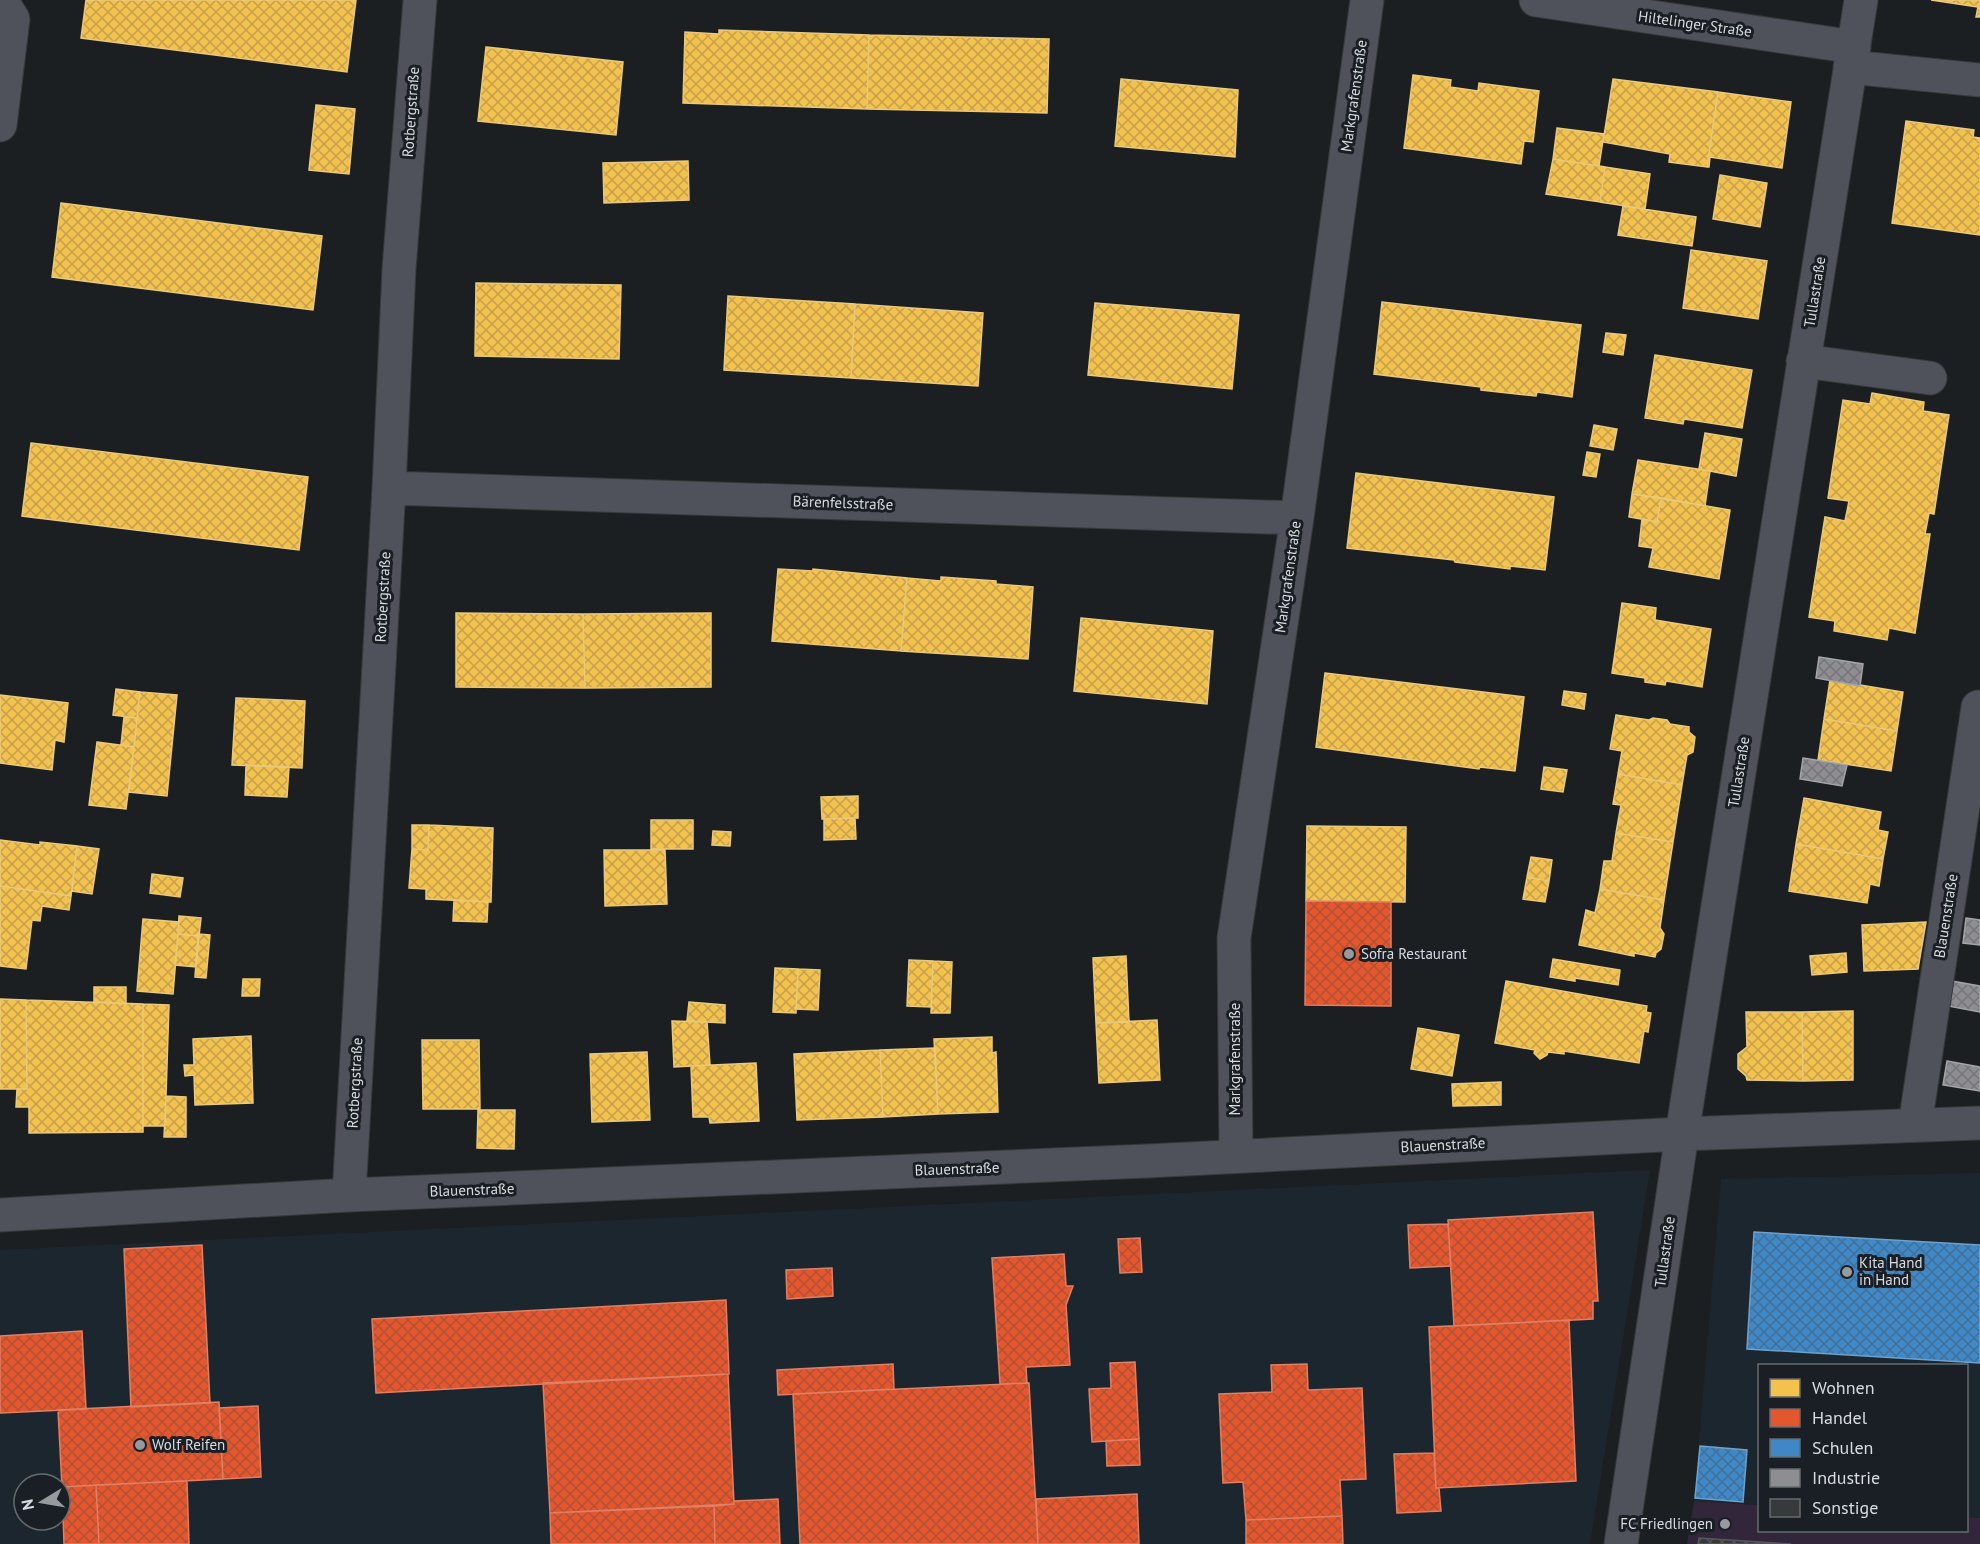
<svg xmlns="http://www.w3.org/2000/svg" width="1980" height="1544" font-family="'PT Sans',sans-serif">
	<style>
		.built { fill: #1c262e; fill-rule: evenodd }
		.green { fill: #31263a }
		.homes { fill: url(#homes-cross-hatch); stroke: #eac97a; stroke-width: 1.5 }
		.shops { fill: url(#shops-cross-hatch); stroke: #e07f63; stroke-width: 1.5 }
		.schools { fill: url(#schools-cross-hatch); stroke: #6da1cd; stroke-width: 1.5 }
		.industry { fill: url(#industry-cross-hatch); stroke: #a4a5a9; stroke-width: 1.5 }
		.building { fill: url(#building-cross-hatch); stroke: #545859; stroke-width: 1.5 }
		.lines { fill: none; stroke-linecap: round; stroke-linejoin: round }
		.minor-casing { stroke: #37393b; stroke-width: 35 }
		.minor { stroke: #4f515b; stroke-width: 33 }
		.poi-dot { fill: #969a9d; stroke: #191f24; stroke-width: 2 }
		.labels { text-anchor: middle; stroke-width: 6; stroke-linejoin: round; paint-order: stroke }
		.street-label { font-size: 15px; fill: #d8dce0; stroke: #191f24 }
		.poi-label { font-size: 15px; fill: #d8dce0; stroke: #191f24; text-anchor: start }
	</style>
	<defs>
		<pattern id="homes-cross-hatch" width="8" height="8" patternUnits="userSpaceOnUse" patternTransform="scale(1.5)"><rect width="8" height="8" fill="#f2c14e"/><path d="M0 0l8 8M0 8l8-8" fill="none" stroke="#c6a14b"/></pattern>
		<pattern id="shops-cross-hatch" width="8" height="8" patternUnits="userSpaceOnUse" patternTransform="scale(1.5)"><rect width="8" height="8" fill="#e4572e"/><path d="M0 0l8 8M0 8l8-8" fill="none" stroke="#b35134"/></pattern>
		<pattern id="schools-cross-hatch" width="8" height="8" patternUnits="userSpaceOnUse" patternTransform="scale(1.5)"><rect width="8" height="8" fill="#3f88c5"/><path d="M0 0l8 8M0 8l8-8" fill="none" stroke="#407098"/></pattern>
		<pattern id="industry-cross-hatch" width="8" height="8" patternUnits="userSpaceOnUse" patternTransform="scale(1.5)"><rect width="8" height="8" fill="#8d8d92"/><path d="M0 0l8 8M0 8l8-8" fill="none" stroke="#76767a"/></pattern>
		<pattern id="building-cross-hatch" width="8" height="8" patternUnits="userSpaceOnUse" patternTransform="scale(1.5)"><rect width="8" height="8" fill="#373a3b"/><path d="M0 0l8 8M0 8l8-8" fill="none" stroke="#535657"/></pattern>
	</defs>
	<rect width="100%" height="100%" fill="#1c1f21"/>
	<path class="built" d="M 1650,1170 L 1590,1544 L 0,1544 L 0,1250 ZM 24,1484 L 60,1484 L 60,1520 L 24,1520 Z
		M 1980,1173 L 1980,1518 L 1967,1517 L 1966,1366 L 1760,1366 L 1759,1505 L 1694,1501 L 1721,1179 Z"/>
	<path class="green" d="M 1694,1501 L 1759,1505 L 1760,1530 L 1966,1530 L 1967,1517 L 1980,1518 L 1980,1544 L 1687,1544 Z"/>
	<path class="homes" d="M 86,0 L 356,0 L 347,72 L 81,38 Z
		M 1931,0 L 1980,0 L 1980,17 L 1976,17 L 1978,7 Z
		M 719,30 L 869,35 L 867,109 L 683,103 L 685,32 L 719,34 Z
		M 869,35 L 1049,39 L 1047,113 L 867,109 Z
		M 486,47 L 623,62 L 616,135 L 478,121 Z
		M 1413,75 L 1451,80 L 1450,87 L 1478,91 L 1479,83 L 1539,91 L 1533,142 L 1524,141 L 1521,164 L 1404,148 Z
		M 1121,79 L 1238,90 L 1235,157 L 1115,146 Z
		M 1613,79 L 1718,92 L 1707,167 L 1669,162 L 1670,154 L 1603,142 Z
		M 1718,92 L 1791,102 L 1782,168 L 1710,157 L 1709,167 L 1707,167 Z
		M 316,105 L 355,109 L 349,174 L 309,170 Z
		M 1906,121 L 1974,130 L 1973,137 L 1980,138 L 1980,235 L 1892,223 Z
		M 1557,128 L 1604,134 L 1599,166 L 1553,159 Z
		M 1553,159 L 1605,167 L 1600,202 L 1546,194 Z
		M 688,161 L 689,200 L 604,203 L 603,163 Z
		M 1605,167 L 1650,174 L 1645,209 L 1600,202 Z
		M 1720,175 L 1767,183 L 1760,227 L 1713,219 Z
		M 61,203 L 322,236 L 313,310 L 52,277 Z
		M 1623,206 L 1696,217 L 1692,246 L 1618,235 Z
		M 1691,250 L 1767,261 L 1758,319 L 1683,308 Z
		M 476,283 L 621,285 L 619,359 L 475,356 Z
		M 728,296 L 855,304 L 851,378 L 724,370 Z
		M 1382,302 L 1581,325 L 1572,397 L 1537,392 L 1536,396 L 1481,390 L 1481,387 L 1374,374 Z
		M 1095,303 L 1239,315 L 1232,389 L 1088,375 Z
		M 855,304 L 983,313 L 978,386 L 851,378 Z
		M 1606,333 L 1626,335 L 1623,355 L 1603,352 Z
		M 1655,355 L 1752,370 L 1742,428 L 1684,419 L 1683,424 L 1645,418 Z
		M 1872,393 L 1924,402 L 1923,411 L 1949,415 L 1934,514 L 1929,513 L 1925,534 L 1930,534 L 1915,633 L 1889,628 L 1887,640 L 1834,631 L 1835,621 L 1809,617 L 1825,517 L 1845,521 L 1849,501 L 1828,498 L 1843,400 L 1870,404 Z
		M 1594,425 L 1617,429 L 1613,450 L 1590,446 Z
		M 1705,433 L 1742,439 L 1736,476 L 1699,469 Z
		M 31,443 L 308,477 L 299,550 L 22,516 Z
		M 1587,452 L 1600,454 L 1596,477 L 1583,475 Z
		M 1638,460 L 1710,471 L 1705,506 L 1632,494 Z
		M 1356,473 L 1554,497 L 1545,570 L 1510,566 L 1510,569 L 1455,562 L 1454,560 L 1347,548 Z
		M 1632,494 L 1661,498 L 1657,522 L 1629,517 Z
		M 1661,498 L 1730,510 L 1719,579 L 1649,567 L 1653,548 L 1639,546 L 1642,519 L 1657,522 Z
		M 778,569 L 813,571 L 813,569 L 907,578 L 901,651 L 772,641 Z
		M 941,577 L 996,581 L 996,584 L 1033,587 L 1028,659 L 901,651 L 907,578 L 941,581 Z
		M 1622,603 L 1656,608 L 1655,620 L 1711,629 L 1702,687 L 1666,681 L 1665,685 L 1645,682 L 1645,678 L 1612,673 Z
		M 456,613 L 583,614 L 585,688 L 456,687 Z
		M 711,613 L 711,687 L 585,688 L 583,614 Z
		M 1081,618 L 1213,631 L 1207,704 L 1074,691 Z
		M 1325,673 L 1524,697 L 1515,771 L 1480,767 L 1479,769 L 1316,747 Z
		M 1830,680 L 1903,692 L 1897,731 L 1824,719 Z
		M 116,689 L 140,692 L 137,718 L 113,715 Z
		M 1564,691 L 1586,694 L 1584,709 L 1562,705 Z
		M 140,692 L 177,695 L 167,796 L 129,792 Z
		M 0,695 L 68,703 L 64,742 L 55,740 L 52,770 L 0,763 Z
		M 236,698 L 305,701 L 302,768 L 232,765 Z
		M 1616,715 L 1649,720 L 1653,718 L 1667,720 L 1670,724 L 1689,727 L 1689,732 L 1695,737 L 1693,752 L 1687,755 L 1682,785 L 1618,774 L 1622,751 L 1610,749 Z
		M 124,717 L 137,718 L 134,747 L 121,745 Z
		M 1824,719 L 1897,731 L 1891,771 L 1818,760 Z
		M 97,742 L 134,747 L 126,809 L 89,805 Z
		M 246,765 L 289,767 L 287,797 L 245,795 Z
		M 1544,767 L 1567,770 L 1563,792 L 1541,789 Z
		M 1618,774 L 1682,785 L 1673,842 L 1616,833 L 1621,805 L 1613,804 Z
		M 858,796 L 858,818 L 822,819 L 821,797 Z
		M 1804,798 L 1881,812 L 1878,830 L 1888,832 L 1883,859 L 1796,844 Z
		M 855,818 L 856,839 L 824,840 L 824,819 Z
		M 651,820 L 693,820 L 693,849 L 651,849 Z
		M 412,825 L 429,825 L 428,850 L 412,849 Z
		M 429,825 L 493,828 L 491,902 L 426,899 L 426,889 L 409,888 L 412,849 L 428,850 Z
		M 1307,826 L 1406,827 L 1405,902 L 1306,901 Z
		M 713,831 L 731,832 L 730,846 L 712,845 Z
		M 1616,833 L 1673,842 L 1664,900 L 1600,889 L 1604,861 L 1612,861 Z
		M 0,840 L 40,845 L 40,842 L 77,846 L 71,896 L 0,886 Z
		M 1796,844 L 1883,859 L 1879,886 L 1870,884 L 1867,903 L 1789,891 Z
		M 77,846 L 99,849 L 92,894 L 72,891 Z
		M 604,850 L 665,850 L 667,904 L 605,906 Z
		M 1531,857 L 1552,860 L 1549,881 L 1527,877 Z
		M 152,874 L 183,878 L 180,897 L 150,893 Z
		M 1527,877 L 1549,881 L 1545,902 L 1523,899 Z
		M 0,886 L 71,896 L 69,910 L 42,906 L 40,921 L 32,920 L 26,969 L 0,966 Z
		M 1600,889 L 1664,900 L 1660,928 L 1664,934 L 1661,949 L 1656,953 L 1655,957 L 1634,953 L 1634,956 L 1579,945 L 1586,910 L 1595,913 Z
		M 454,900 L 488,902 L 487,922 L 453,921 Z
		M 179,916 L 201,918 L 199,936 L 178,934 Z
		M 143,919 L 179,922 L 173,994 L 137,991 Z
		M 1926,922 L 1918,969 L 1864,971 L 1862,925 Z
		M 178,934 L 199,936 L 196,967 L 175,965 Z
		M 198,934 L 210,935 L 206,978 L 195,977 Z
		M 1846,953 L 1847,972 L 1812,975 L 1810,956 Z
		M 1126,956 L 1129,1022 L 1096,1023 L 1093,958 Z
		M 1553,959 L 1620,970 L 1618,985 L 1575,978 L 1575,981 L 1550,977 Z
		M 909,960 L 933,961 L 931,1007 L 907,1006 Z
		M 933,961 L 952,962 L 950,1013 L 931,1013 Z
		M 775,968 L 798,969 L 796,1013 L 773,1012 Z
		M 798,969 L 820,970 L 818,1010 L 796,1009 Z
		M 243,979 L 260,979 L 259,996 L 242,996 Z
		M 1506,981 L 1647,1006 L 1646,1012 L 1651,1013 L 1648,1032 L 1644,1031 L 1639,1063 L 1564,1051 L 1564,1054 L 1548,1052 L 1547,1055 L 1540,1059 L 1534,1053 L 1535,1050 L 1495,1043 Z
		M 94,987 L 126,987 L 126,1004 L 94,1002 Z
		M 0,999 L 26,1000 L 27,1089 L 0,1089 Z
		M 26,1000 L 143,1004 L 143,1132 L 29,1133 L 29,1107 L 16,1107 L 17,1089 L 27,1089 Z
		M 689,1002 L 725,1005 L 725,1023 L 687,1021 Z
		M 143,1004 L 169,1005 L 165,1126 L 143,1126 Z
		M 1853,1011 L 1853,1080 L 1803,1081 L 1802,1012 Z
		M 1746,1012 L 1802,1012 L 1803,1081 L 1747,1080 L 1746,1076 L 1738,1069 L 1738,1054 L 1747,1047 Z
		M 1157,1020 L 1160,1080 L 1099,1083 L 1096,1023 Z
		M 672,1021 L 707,1022 L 710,1065 L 674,1067 Z
		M 1418,1028 L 1459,1035 L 1452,1076 L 1411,1069 Z
		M 251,1036 L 253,1103 L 195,1105 L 194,1075 L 185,1076 L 184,1065 L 194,1065 L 193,1039 Z
		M 992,1037 L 992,1053 L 996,1052 L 998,1112 L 938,1114 L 934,1039 Z
		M 422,1040 L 479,1040 L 480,1109 L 423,1109 Z
		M 935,1048 L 938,1114 L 883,1117 L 880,1050 Z
		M 880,1050 L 883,1117 L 797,1120 L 794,1054 Z
		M 647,1052 L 650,1120 L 592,1122 L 590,1054 Z
		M 756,1063 L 759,1121 L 710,1123 L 709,1117 L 693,1117 L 691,1066 Z
		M 1501,1082 L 1501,1105 L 1453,1106 L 1452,1084 Z
		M 166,1096 L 186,1097 L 186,1137 L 164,1137 Z
		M 478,1110 L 515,1110 L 514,1149 L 477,1148 Z"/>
	<path class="shops" d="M 1306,901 L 1391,902 L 1391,1006 L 1305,1005 Z
		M 1593,1212 L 1598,1301 L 1593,1301 L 1593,1319 L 1454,1326 L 1448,1220 Z
		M 1448,1224 L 1451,1266 L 1410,1268 L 1408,1225 Z
		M 1140,1238 L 1142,1272 L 1120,1273 L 1118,1239 Z
		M 202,1245 L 210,1403 L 131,1407 L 124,1249 Z
		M 1064,1254 L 1066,1286 L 1073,1286 L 1066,1305 L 1070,1365 L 1026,1367 L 1027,1383 L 1000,1384 L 992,1258 Z
		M 832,1268 L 833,1296 L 787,1299 L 786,1270 Z
		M 726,1300 L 729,1374 L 376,1393 L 372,1319 Z
		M 1569,1320 L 1576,1481 L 1436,1488 L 1429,1327 Z
		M 82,1331 L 86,1409 L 0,1413 L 0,1336 Z
		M 1135,1362 L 1139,1439 L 1092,1442 L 1089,1389 L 1111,1388 L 1110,1363 Z
		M 893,1364 L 894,1389 L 778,1395 L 777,1370 Z
		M 1307,1364 L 1308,1390 L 1362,1388 L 1366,1479 L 1340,1480 L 1342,1516 L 1246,1520 L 1243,1482 L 1223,1483 L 1219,1394 L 1272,1392 L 1271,1365 Z
		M 728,1374 L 734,1504 L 550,1513 L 543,1383 Z
		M 1029,1383 L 1038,1544 L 800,1544 L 793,1394 Z
		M 219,1402 L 223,1479 L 62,1487 L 58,1410 Z
		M 258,1406 L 261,1477 L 223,1479 L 219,1408 Z
		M 1139,1439 L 1140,1465 L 1107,1466 L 1106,1441 Z
		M 1434,1453 L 1436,1488 L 1439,1488 L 1441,1511 L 1397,1513 L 1394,1454 Z
		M 187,1481 L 189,1544 L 99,1544 L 96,1485 Z
		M 96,1485 L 99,1544 L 64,1544 L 62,1487 Z
		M 1137,1494 L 1139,1544 L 1038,1544 L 1036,1499 Z
		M 778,1499 L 780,1544 L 715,1544 L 714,1506 L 734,1504 L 734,1501 Z
		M 714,1506 L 715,1544 L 551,1544 L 550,1513 Z
		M 1342,1516 L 1343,1544 L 1246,1544 L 1246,1520 Z"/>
	<path class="schools" d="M 1754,1232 L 1980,1245 L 1980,1363 L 1747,1349 Z
		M 1700,1446 L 1747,1450 L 1743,1502 L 1695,1498 Z"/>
	<path class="industry" d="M 1819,657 L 1863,664 L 1860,686 L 1816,678 Z
		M 1803,758 L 1847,765 L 1842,786 L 1800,779 Z
		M 1966,918 L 1980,920 L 1980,945 L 1963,943 Z
		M 1952,981 L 1980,986 L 1980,1012 L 1948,1006 Z
		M 1947,1061 L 1980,1067 L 1980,1091 L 1943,1085 Z"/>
	<path class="building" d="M 1699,1538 L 1791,1544 L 1698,1544 Z"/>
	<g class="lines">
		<defs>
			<path id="minor" d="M 1536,0 L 1854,47
				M 1850,67 L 1980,80
				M 0,125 L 13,19 L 1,0
				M 1803,361 L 1930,378
				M 389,488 L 1297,518
				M 1915,1125 L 1978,707
				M 1236,1156 L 1234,938 L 1297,518 L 1367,0
				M 349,1195 L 389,488 L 399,269 L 420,0
				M 0,1215 L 349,1195 L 1147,1161 L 1682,1134 L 1980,1123
				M 1621,1544 L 1682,1134 L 1861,0"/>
		</defs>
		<use href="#minor" class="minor-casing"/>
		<use href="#minor" class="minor"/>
	</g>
	<g class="poi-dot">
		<circle cx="1349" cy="954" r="6"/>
		<circle cx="1847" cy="1272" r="6"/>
		<circle cx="140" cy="1445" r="6"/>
		<circle cx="1725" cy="1524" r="6"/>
	</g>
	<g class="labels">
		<g class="street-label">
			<text transform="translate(1695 24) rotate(8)" y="5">Hiltelinger Straße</text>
			<text transform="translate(1354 96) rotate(-82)" y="5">Markgrafenstraße</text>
			<text transform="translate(411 112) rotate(-86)" y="5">Rotbergstraße</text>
			<text transform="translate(1815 292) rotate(-81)" y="5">Tullastraße</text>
			<text transform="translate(843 503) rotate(2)" y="5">Bärenfelsstraße</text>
			<text transform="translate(1288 577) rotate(-82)" y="5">Markgrafenstraße</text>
			<text transform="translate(383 597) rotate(-87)" y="5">Rotbergstraße</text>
			<text transform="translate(1739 772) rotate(-81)" y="5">Tullastraße</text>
			<text transform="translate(1946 916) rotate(-81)" y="5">Blauenstraße</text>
			<text transform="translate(1235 1059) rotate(-90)" y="5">Markgrafenstraße</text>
			<text transform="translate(355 1083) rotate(-87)" y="5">Rotbergstraße</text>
			<text transform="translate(1443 1145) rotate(-3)" y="5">Blauenstraße</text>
			<text transform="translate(957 1169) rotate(-2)" y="5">Blauenstraße</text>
			<text transform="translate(472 1190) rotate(-2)" y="5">Blauenstraße</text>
			<text transform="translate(1665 1252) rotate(-82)" y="5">Tullastraße</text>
		</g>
		<g class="poi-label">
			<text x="1361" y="959">Sofra Restaurant</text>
			<text x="1859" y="1268">Kita Hand<tspan x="1859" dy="17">in Hand</tspan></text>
			<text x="152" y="1450">Wolf Reifen</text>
			<text x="1713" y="1529" text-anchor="end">FC Friedlingen</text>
		</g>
	</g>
	<rect x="1758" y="1364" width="210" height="168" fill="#191f24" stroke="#656b6f" stroke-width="1.5"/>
	<rect x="1770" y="1379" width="30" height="18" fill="#f2c14e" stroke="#656b6f" stroke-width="1.5"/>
	<text x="1812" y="1394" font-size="18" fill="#d8dce0">Wohnen</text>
	<rect x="1770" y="1409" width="30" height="18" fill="#e4572e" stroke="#656b6f" stroke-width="1.5"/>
	<text x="1812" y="1424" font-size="18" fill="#d8dce0">Handel</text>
	<rect x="1770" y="1439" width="30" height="18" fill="#3f88c5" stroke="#656b6f" stroke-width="1.5"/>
	<text x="1812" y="1454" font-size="18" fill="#d8dce0">Schulen</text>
	<rect x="1770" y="1469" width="30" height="18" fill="#8d8d92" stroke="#656b6f" stroke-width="1.5"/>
	<text x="1812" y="1484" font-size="18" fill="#d8dce0">Industrie</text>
	<rect x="1770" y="1499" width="30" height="18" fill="#373a3b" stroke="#656b6f" stroke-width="1.5"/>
	<text x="1812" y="1514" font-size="18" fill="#d8dce0">Sonstige</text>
	<g transform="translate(42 1502) rotate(259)"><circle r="28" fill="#191f24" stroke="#656b6f" stroke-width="1.5"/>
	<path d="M0-4.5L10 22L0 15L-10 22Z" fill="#969a9d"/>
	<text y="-9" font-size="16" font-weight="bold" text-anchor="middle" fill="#d8dce0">N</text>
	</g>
</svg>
